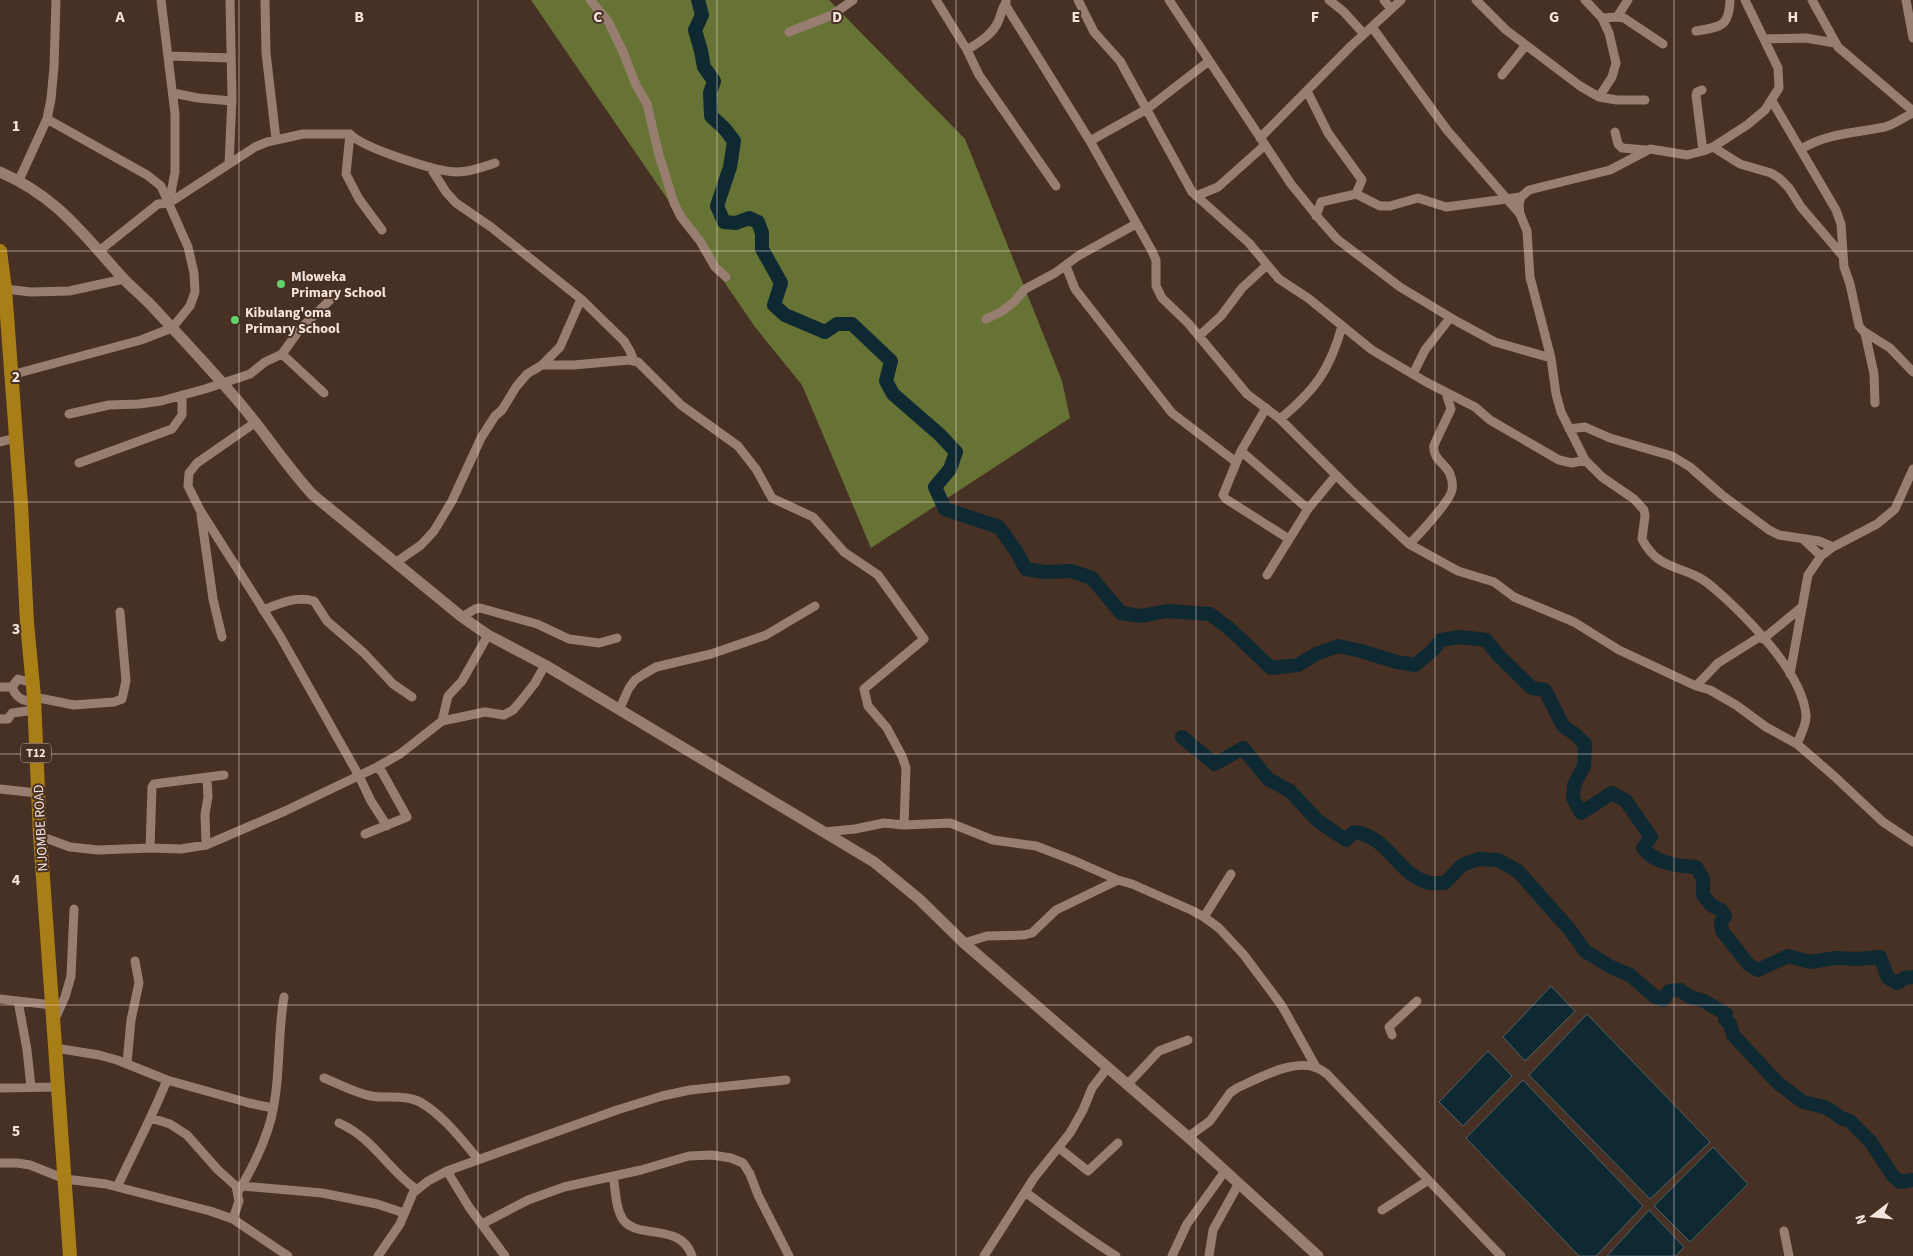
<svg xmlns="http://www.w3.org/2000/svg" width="1913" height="1256" font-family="'Source Sans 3',sans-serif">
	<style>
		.forest { fill: #677334 }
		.water { fill: #0e2931; stroke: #536165 }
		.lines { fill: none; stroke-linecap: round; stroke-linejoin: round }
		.river { stroke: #0e2931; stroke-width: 14 }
		.minor { stroke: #987e70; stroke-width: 9 }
		.secondary { stroke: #987e70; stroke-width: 11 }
		.trunk { stroke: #aa7e16; stroke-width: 14 }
		.grid { fill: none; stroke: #f3e4dd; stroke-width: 1; stroke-opacity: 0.55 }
		.poi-dot { fill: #62d469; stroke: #473024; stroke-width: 2 }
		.labels { text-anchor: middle; stroke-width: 4; stroke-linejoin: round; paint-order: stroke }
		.shield { fill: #473024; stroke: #bfaea6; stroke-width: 1 }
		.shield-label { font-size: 12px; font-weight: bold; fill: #f3e4dd }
		.poi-label { font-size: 14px; font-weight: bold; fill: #f3e4dd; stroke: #473024; text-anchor: start }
		.street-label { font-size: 14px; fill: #f3e4dd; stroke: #473024 }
		.grid-label { font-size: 16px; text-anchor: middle; font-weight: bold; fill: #f3e4dd; stroke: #473024; stroke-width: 4; stroke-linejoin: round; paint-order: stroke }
	</style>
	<rect width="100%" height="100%" fill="#473024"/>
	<path class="forest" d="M 531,0 L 829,0 L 965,139 L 1062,381 L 1070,418 L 871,548 L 802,385 L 755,327 Z"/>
	<path class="water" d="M 1551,986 L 1575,1011 L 1525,1061 L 1503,1037 Z
		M 1587,1014 L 1710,1142 L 1650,1199 L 1529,1075 Z
		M 1488,1051 L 1512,1076 L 1463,1126 L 1439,1102 Z
		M 1523,1080 L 1643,1206 L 1596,1256 L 1579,1256 L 1466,1138 Z
		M 1713,1147 L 1748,1184 L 1690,1242 L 1654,1206 Z
		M 1649,1210 L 1684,1247 L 1676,1256 L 1607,1256 Z"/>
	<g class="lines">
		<path class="river" d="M 698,0 L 702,15 L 695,30 L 701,51 L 704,67 L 714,81 L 710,93 L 711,116 L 725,129 L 734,141 L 730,167 L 717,206 L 724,222 L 736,223 L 749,218 L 758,222 L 762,233 L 762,249 L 781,283 L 774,305 L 785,315 L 825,332 L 837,324 L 852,324 L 891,361 L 886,381 L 893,394 L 939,434 L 956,452 L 950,469 L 935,487 L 945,509 L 999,527 L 1016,551 L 1026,569 L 1045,572 L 1071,571 L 1092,578 L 1121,613 L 1141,616 L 1167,611 L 1210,614 L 1231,630 L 1271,668 L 1298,665 L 1316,654 L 1338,646 L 1361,651 L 1397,662 L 1415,665 L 1434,649 L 1441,640 L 1460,637 L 1486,640 L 1499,656 L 1532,688 L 1545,690 L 1563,726 L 1575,734 L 1585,744 L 1584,766 L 1574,785 L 1573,798 L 1581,813 L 1612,793 L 1626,801 L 1651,837 L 1643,848 C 1654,863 1677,866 1696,867 L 1703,878 L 1703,895 L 1711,905 L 1721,910 L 1725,916 L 1721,922 L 1722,931 L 1749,965 L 1758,970 L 1788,956 L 1810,962 L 1836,958 L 1857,959 L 1880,957 L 1888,978 L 1897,983 L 1905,978 L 1913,977
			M 1182,737 L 1215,764 L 1243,748 L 1268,779 L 1290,791 L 1317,820 L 1346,840 L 1354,832 C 1389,837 1395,871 1426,882 C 1431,884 1439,883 1445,883 L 1462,865 L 1478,859 L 1498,860 L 1518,871 L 1570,930 L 1585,951 L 1611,967 L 1630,975 L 1654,996 L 1663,1000 L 1669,991 L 1680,990 L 1690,997 L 1704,1001 L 1726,1014 L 1725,1019 L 1730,1024 L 1733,1035 L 1778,1083 L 1803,1102 L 1824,1107 L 1832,1111 L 1841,1118 L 1850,1121 L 1870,1141 L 1893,1176 L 1900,1182 L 1913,1180"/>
		<path class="minor" d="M 265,0 L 266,53 L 276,139
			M 590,0 L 608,21 L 623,52 L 636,85 L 647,104 L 659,155 L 674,203 L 681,217 L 700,241 L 715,267 L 726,277
			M 936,0 L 967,50 L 979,75 L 1056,186
			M 1006,0 L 1006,6 L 1090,141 L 1152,251 L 1156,260 L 1156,286 L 1162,298 L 1188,323 L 1247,394 L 1280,419 L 1351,490 L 1409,544 L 1458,571 L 1494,582 L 1514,597 L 1574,622 L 1619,650 L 1696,686 L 1710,690 L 1736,705 L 1766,727 L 1797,744 L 1834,776 L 1883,822 L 1913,842
			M 1078,0 L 1094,32 L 1120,61 L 1192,192 L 1249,243 L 1279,279 L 1308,298 L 1372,350 L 1426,382 L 1475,407 L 1490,420 L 1559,460 L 1572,463 L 1585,460
			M 1169,0 L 1291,184 L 1321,221 L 1337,239 L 1400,287 L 1458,322 L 1495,342 L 1551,358
			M 1329,0 L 1343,11 L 1364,34
			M 1384,0 L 1391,9
			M 1476,0 L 1506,30 L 1580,86 L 1599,97 L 1617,100 L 1645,100
			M 1585,0 L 1602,18 L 1609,33 L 1616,63 L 1612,77 L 1599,97
			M 1745,0 L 1778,68 L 1779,88 L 1765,110 L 1747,125 L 1713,147 L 1703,151 L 1687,155 L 1650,149 L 1610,170 L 1529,190 L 1521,197 L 1519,204 L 1520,214 L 1527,231 L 1530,277 L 1551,358 L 1556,394 L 1561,412 L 1585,460 L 1602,477 L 1634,499 L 1644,510 L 1645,516 L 1642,539 C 1657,568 1676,565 1700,578 C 1709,583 1717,591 1724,597 C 1753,624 1802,674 1806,715 C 1807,724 1800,736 1797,744
			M 1812,0 L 1838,47 L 1913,111
			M 1906,0 L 1913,38
			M 1617,17 L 1628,0
			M 1602,18 L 1617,17 L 1624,18 L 1663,44
			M 1372,27 L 1447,130 L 1520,214
			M 1696,31 C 1721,27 1729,27 1730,0
			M 789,32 L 832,15 L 853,0
			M 1764,39 L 1806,38 L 1835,43
			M 967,50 C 978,43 992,35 998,22 C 1001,16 1001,9 1006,3
			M 169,56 L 231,58
			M 1502,75 L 1526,45
			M 1702,90 L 1697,92 L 1696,95 L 1703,151
			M 1307,91 L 1328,133 L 1362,180 L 1356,194
			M 173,93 L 198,98 L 232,101
			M 1772,101 L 1836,210 L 1841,224 L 1844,267 L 1850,284 L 1859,326 L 1863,331 L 1890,348 L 1913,372
			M 1615,132 L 1618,144 L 1622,148 L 1646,150
			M 350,134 L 346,174 L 359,199 L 382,230
			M 1260,138 L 1351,46 L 1401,0
			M 1090,141 L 1147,109 L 1209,61
			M 1713,147 L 1740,164 L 1771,173 L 1779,178 L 1789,188 L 1801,207 L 1842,255
			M 1801,149 C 1827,133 1856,133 1885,127 C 1893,125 1904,117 1913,113
			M 229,164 L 232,98 L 230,0
			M 430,167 L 446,192 L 456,203 L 491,227 L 581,299 L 624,341 L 630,351 L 634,361
			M 19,180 L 47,119 L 51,99 L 54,67 L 56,0
			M 1196,196 L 1218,187 L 1265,145
			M 169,203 L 255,147 L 267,142 L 303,134 L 350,134 C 363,148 437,172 457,172 C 470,172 483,167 495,163
			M 1316,216 L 1321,202 L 1356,194 L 1380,206 L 1390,206 L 1418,198 L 1446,207 L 1521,197
			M 99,251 L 158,204 L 169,203 L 175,172 L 175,114 L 161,0
			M 1066,266 L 1075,289 L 1172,413 L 1236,462
			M 5,289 L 31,292 L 69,291 L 124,279
			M 986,319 L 1001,312 L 1014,302 L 1025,289 L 1055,273 L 1078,256 L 1136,224
			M 1865,333 L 1874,374 L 1875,403
			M 1199,336 L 1221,316 L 1242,288 L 1267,265
			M 282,354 L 324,393
			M 542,365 L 560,347 L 581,299
			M 1413,374 L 1425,350 L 1450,318
			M 11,375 L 141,340 L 172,328 L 190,306 L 195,292 L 194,273 L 188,247 L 161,186 L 147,175 L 47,119
			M 1266,408 L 1241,451 L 1223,495 L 1226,499 L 1289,539
			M 69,414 L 109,405 L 139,404 L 161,401 L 205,389 L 250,374 L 265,362 L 282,354 L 300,329 L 330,300
			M 1280,419 C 1315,390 1330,370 1342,326
			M 256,422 L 197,463 L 189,473 L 188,486 L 200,510 L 280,636 L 359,776 L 371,801 L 387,826
			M 1569,429 L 1585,427 L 1610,438 L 1672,456 L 1690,467 L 1722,495 L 1769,530 L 1779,535 L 1819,541 L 1833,547
			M 0,442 L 16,438
			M 1241,451 L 1308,509
			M 79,463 L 172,429 L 182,415 L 182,395
			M 201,515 L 213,599 L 222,637
			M 1803,539 L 1821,556
			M 1409,544 C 1418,536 1450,501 1452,490 C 1453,485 1452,479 1450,474 C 1445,463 1432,459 1434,445 L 1451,409 L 1446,393
			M 395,563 L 421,545 L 434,531 L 452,501 L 481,438 L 495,416 L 502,410 L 516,387 L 527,374 L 542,365 L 574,365 L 629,360 L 638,362 L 681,405 L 738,446 L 756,469 L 772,498 L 813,517 L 844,552 L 878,575 L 924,639 L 864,689 L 868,706 L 887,728 L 902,756 L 906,768 L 904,825
			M 1267,575 L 1308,509 L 1336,475
			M 263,610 C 280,603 296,596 314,601 L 327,621 L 364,653 L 393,684 L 412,697
			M 462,617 L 475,609 L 480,608 L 537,624 L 569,639 L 599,643 L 617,638
			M 1763,639 L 1802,607
			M 1790,674 L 1808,575 L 1821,556 L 1833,547 L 1877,524 L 1895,509 L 1913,469
			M 1696,686 L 1718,663 L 1761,636
			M 0,687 L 12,687 L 18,679 L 33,683
			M 12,687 C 15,695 19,700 28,701 L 34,697 L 74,705 L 114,702 L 122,699 L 126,681 L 120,612
			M 619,710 L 629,688 L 635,680 L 644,674 L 656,667 L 711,654 L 766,635 L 815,606
			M 0,719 L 8,719 L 12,713 L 35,710
			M 442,721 L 448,696 L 462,681 L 488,635
			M 0,789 L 37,793
			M 824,832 L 855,829 L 884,823 L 904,825 L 950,823 L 993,840 L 1036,846 L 1075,861 L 1118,880 L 1132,884 L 1191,910 L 1204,917 L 1219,928 L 1244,955 L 1282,1006 L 1316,1067
			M 365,834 L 407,817 L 382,772 L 377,767
			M 40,836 L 70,847 L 98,850 L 150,848 L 181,849 L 206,845 L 285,811 L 377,767 L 400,754 L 442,721 L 485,712 L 504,715 L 513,710 L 520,702 L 535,683 L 545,665
			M 206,845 L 205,814 L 208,797 L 207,778
			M 150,848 L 152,787 L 154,784 L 224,775
			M 1204,917 L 1231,874
			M 964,943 L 987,936 L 1024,935 L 1032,933 L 1056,910 L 1118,880
			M 0,999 L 52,1005
			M 18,1001 L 27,1050 L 31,1087
			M 55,1019 L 65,997 L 71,976 L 74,909
			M 1392,1035 L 1389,1027 L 1417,1001
			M 55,1048 L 99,1055 L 117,1060 L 167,1080 L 249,1103 L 273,1108
			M 127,1063 L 131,1020 L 139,983 L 135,961
			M 324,1078 C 339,1084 355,1093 371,1096 C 387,1099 405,1094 420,1102 C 443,1115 461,1139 478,1159
			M 1128,1084 L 1159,1051 L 1188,1040
			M 0,1088 L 58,1087
			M 151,1118 L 170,1124 L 187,1135 L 218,1170 L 236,1186 L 239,1201 L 233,1219
			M 339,1123 C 375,1139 386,1168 417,1190
			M 1188,1137 L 1210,1121 L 1230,1093 L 1237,1088 C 1257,1079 1294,1058 1317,1068 C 1320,1069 1324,1072 1327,1074 L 1501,1256
			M 1059,1148 L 1088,1171 L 1118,1143
			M 0,1163 L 17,1163 L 30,1165 L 65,1179 L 106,1184 L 210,1211 L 233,1219 L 288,1256
			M 447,1171 L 469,1207 L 505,1256
			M 613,1176 C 616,1190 615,1211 625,1222 C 642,1239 681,1223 692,1256
			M 242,1186 L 322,1193 L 377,1204 L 404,1213
			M 117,1187 C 134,1151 152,1117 167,1080
			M 238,1192 C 252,1169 264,1145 271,1119 C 281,1079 277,1037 284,997
			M 1025,1192 C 1055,1214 1084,1236 1116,1256
			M 1382,1210 L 1427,1181
			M 482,1224 L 528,1200 L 564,1187 L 641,1170 L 689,1156 L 712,1155 L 731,1158 L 743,1163 L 750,1174 L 758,1195 L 789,1256
			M 1784,1231 L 1789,1256
			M 378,1256 L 400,1224 L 413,1193 L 428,1181 L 447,1171 L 617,1110 L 662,1096 L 690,1090 L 786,1080
			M 984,1256 L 1034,1178 L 1070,1133 L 1083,1110 L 1092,1088 L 1108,1067
			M 1172,1256 L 1187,1224 L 1225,1171
			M 1209,1256 L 1213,1230 L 1239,1183"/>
		<path class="secondary" d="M 0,172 C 56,196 82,233 122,277 C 130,286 140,294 149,303 C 179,335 209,367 238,401 C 264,431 286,466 313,495 L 462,617 L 488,635 L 545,665 L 874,862 L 919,899 L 964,943 L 1188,1137 L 1318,1256"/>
		<path class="trunk" d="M 0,251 L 5,289 L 21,504 L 27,623 L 34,697 L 40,836 L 70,1256"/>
	</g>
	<path class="grid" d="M 239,0 L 239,1256M 478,0 L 478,1256M 717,0 L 717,1256M 956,0 L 956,1256M 1196,0 L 1196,1256M 1435,0 L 1435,1256M 1674,0 L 1674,1256M 0,251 L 1913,251M 0,502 L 1913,502M 0,754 L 1913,754M 0,1005 L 1913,1005"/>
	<g class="poi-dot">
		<circle cx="281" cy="284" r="5"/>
		<circle cx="235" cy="320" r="5"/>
	</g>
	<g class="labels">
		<rect class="shield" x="21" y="743.5" width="30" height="19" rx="4"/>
		<g class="shield-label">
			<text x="36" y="757">T12</text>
		</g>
		<g class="poi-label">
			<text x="291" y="281">Mloweka<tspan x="291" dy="16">Primary School</tspan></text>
			<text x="245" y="317">Kibulang'oma<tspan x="245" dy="16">Primary School</tspan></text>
		</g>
		<g class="street-label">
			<text transform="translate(40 828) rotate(-93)" y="5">NJOMBE ROAD</text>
		</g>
	</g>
	<g class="grid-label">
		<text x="120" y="22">A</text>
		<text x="359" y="22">B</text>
		<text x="598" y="22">C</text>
		<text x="837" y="22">D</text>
		<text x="1076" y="22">E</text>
		<text x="1315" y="22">F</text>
		<text x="1554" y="22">G</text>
		<text x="1793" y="22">H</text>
		<text x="16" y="131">1</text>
		<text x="16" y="382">2</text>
		<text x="16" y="634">3</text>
		<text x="16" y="885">4</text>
		<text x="16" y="1136">5</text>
	</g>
	<g transform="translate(1873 1216) rotate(254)" stroke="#473024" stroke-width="4" paint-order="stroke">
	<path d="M0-4L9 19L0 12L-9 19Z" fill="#f3e4dd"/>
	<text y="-8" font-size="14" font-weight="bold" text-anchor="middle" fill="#f3e4dd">N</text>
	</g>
</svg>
